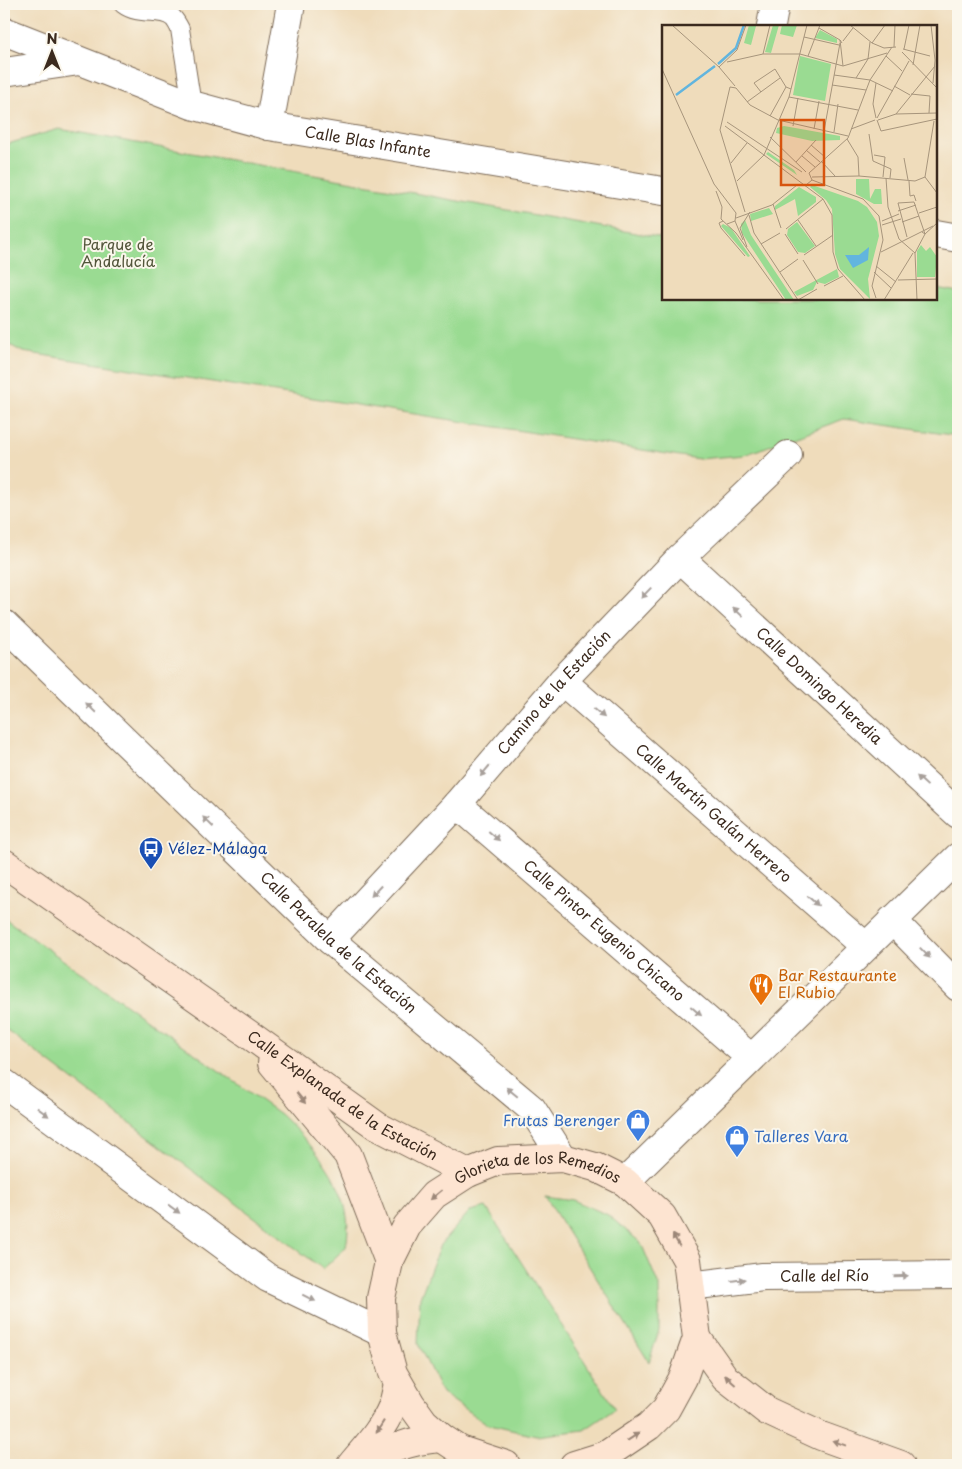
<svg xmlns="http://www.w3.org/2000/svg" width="962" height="1469" font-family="'Playpen Sans',sans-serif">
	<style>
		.green { fill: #9adb92; stroke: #6a8258 }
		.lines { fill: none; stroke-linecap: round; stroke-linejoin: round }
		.lane-casing { stroke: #7a6855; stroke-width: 20 }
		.street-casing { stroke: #7a6855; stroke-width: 30 }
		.secondary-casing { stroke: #7a6855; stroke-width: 30 }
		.lane { stroke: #fff; stroke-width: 18 }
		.street { stroke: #fff; stroke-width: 28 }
		.secondary { stroke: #fde4d1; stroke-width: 28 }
		.oneway { fill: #a79f9a }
		.oneway2 { fill: #9c8778 }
		.labels { text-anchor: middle; stroke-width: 4; stroke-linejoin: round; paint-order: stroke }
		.street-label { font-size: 15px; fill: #3b2a1e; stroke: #fbf7ec }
		.park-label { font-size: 15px; fill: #53563b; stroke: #fbf7ec }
		.transit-label { font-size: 15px; fill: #164399; stroke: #fbf7ec; text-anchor: start }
		.food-label { font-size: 15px; fill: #c56008; stroke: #fbf7ec; text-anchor: start }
		.shop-label { font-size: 15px; fill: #366cbe; stroke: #fbf7ec; text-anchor: end }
		.inset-river { fill: none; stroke: #62b5de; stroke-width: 2.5 }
		.inset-road { fill: none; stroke: #a7957c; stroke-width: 1 }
		.view { fill: #d7540e; fill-opacity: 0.15; stroke: #d7540e; stroke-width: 2.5 }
		.inset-edge { fill: none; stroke: #3b2a1e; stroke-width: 2.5 }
	</style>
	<rect width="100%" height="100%" fill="#fbf7ec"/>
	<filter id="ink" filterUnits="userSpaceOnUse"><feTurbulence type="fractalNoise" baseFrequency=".02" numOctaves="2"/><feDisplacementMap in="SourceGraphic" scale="10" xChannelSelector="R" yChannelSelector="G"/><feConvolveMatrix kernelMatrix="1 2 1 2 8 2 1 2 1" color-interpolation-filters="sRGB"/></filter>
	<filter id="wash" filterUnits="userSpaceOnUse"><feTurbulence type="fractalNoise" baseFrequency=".0096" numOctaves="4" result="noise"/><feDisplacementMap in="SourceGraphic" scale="20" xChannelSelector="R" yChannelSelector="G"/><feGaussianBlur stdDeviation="1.12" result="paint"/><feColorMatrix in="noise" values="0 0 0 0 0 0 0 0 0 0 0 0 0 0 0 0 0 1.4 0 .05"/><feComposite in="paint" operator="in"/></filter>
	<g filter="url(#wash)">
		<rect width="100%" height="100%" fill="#efdcbb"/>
		<path class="green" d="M 59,129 L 663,238 L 663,299 L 936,299 L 936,288 L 958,292 L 958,436 L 844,419 L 744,455 L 699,459 L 23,352 L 4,342 L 4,145 Z
			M 4,918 L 280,1114 C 316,1148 357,1193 346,1247 L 323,1269 L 4,1028 Z
			M 545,1196 L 573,1200 L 608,1215 L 641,1243 L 659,1286 L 659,1330 L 649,1362 Z
			M 486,1207 L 615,1409 L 584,1430 L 536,1436 L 486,1424 L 442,1393 L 418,1344 L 420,1298 L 440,1245 L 470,1211 Z"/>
	</g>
	<g filter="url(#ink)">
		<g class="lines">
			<defs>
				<path id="lane" d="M 123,4 C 140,17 161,7 173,18 C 176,21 178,25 180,29 L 192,105"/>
				<g id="street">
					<path d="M 771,26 L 775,4"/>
					<path id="s1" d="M 4,31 L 192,105 L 269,126 L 663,191"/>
					<path d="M 4,72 L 79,61"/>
					<path d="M 269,126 L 291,4"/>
					<path d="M 936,234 L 958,238"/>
					<path id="s2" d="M 680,558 L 958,814"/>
					<path id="s3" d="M 4,624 L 330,940 L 532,1109 L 563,1158"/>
					<path id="s4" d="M 562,681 L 865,946"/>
					<path id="s5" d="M 457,804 L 751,1058"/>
					<path d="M 892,920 L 958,987"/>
					<path id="s6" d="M 330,940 L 457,804 L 562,681 L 680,558 L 788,455"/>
					<path d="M 4,1083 L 268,1278 L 382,1333"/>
					<path d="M 625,1182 L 958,857"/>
					<path id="s7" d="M 690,1286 L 763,1277 L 958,1275"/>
				</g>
				<g id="secondary">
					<path id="s8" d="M 4,863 L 247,1033 L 377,1126 L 468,1173"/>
					<path d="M 272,1063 L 348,1155 L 389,1262"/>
					<path d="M 697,1338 L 725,1378 L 767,1411 L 821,1436 L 901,1465"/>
					<path d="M 351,1465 C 366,1447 383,1429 392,1407 C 395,1400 396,1391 398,1384"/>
					<path d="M 359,1465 C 387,1450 409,1440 442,1438"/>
					<path id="s9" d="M 506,1465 L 460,1450 L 442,1438 L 424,1422 L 411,1404 L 393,1373 L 382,1333 L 381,1298 L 389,1262 L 407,1226 L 434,1195 L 468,1173 L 498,1161 L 563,1158 L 595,1167 L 625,1182 L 662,1216 L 687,1260 L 697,1338 L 683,1378 L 666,1409 L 649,1426 L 606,1455 L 574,1465"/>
				</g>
			</defs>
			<use href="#lane" class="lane-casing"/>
			<use href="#street" class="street-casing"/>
			<use href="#secondary" class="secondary-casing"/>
			<use href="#lane" class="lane"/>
			<use href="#street" class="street"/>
			<use href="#secondary" class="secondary"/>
		</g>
		<defs><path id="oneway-solid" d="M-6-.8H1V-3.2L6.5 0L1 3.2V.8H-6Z" transform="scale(1.25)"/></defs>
		<g class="oneway">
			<use href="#oneway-solid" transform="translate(646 593) rotate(134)"/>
			<use href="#oneway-solid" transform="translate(738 612) rotate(-137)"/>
			<use href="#oneway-solid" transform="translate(91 708) rotate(-136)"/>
			<use href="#oneway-solid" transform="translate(599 713) rotate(41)"/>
			<use href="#oneway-solid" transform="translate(485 771) rotate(130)"/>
			<use href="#oneway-solid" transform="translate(922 781) rotate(-137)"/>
			<use href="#oneway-solid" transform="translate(208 822) rotate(-136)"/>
			<use href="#oneway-solid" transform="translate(494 836) rotate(41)"/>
			<use href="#oneway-solid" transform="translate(376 891) rotate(133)"/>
			<use href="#oneway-solid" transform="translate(813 901) rotate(41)"/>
			<use href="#oneway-solid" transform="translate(925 953) rotate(46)"/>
			<use href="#oneway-solid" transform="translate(696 1011) rotate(41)"/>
			<use href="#oneway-solid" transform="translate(512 1092) rotate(-140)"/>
			<use href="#oneway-solid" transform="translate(43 1112) rotate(36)"/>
			<use href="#oneway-solid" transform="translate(174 1209) rotate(36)"/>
			<use href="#oneway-solid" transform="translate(901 1276) rotate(-1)"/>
			<use href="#oneway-solid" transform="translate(738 1280) rotate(-7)"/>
			<use href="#oneway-solid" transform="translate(309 1298) rotate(26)"/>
		</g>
		<g class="oneway2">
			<use href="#oneway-solid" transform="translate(301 1098) rotate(51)"/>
			<use href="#oneway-solid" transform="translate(436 1195) rotate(140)"/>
			<use href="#oneway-solid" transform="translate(676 1240) rotate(-119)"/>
			<use href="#oneway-solid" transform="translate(730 1380) rotate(-138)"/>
			<use href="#oneway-solid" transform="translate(380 1427) rotate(122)"/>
			<use href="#oneway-solid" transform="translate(633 1437) rotate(-34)"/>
			<use href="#oneway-solid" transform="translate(839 1443) rotate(-160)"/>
		</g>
	</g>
	<defs>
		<symbol id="bus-pin" viewBox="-11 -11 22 30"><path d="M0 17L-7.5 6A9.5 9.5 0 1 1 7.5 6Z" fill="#1a4fb4" stroke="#fbf7ec"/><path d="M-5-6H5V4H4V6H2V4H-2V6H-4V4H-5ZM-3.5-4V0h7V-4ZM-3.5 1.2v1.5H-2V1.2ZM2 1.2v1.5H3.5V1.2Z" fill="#fff"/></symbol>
		<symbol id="restaurant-pin" viewBox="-11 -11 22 30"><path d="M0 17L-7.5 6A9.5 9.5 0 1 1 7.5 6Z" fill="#e8710a" stroke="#fbf7ec"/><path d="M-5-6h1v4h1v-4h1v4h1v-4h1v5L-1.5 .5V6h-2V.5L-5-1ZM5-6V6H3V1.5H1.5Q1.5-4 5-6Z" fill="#fff"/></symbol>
		<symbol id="shop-pin" viewBox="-11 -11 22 30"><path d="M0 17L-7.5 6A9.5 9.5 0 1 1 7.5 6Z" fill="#3f7fe0" stroke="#fbf7ec"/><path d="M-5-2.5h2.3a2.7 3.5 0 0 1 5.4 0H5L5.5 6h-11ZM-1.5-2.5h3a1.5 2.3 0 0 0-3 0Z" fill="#fff"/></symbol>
	</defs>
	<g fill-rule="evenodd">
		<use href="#bus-pin" x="137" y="835" width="28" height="38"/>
		<use href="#restaurant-pin" x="747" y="971" width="28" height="38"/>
		<use href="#shop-pin" x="624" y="1107" width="28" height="38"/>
		<use href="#shop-pin" x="723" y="1123" width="28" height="38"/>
	</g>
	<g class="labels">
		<g class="street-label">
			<text dy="5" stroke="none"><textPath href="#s1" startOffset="382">Calle Blas Infante</textPath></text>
			<text dy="5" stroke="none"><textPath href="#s2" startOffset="189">Calle Domingo Heredia</textPath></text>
			<text dy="5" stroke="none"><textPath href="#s6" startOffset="334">Camino de la Estación</textPath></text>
			<text dy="5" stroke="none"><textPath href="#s4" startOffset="201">Calle Martín Galán Herrero</textPath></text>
			<text dy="5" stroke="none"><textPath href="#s5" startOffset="194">Calle Pintor Eugenio Chicano</textPath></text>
			<text dy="5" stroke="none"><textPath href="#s3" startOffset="462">Calle Paralela de la Estación</textPath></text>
			<text dy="5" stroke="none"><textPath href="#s8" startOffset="411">Calle Explanada de la Estación</textPath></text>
			<text dy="5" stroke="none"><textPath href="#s9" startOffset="459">Glorieta de los Remedios</textPath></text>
			<text dy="5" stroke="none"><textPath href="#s7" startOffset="135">Calle del Río</textPath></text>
		</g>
		<g class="park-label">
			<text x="118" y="250">Parque de<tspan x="118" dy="17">Andalucía</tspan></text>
		</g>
		<g class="transit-label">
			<text x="168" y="854">Vélez-Málaga</text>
		</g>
		<g class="food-label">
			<text x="778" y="981">Bar Restaurante<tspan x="778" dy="17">El Rubio</tspan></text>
		</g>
		<g class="shop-label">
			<text x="620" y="1126">Frutas Berenger</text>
			<text x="754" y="1142" text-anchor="start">Talleres Vara</text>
		</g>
	</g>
	<g transform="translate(662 25)">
		<rect width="275" height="275" fill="#efdcbb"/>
		<path d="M 87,0 L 94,1 L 89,20 L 82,18 ZM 111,0 L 117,0 L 109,28 L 103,27 ZM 120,0 L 135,0 L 131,12 L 118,9 ZM 158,5 L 175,14 L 175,18 L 153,13 ZM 138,31 L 169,39 L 163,76 L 131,70 ZM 122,101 L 178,111 L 178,115 L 150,116 L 114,108 L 115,103 ZM 106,127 L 132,145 L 135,150 L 104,129 ZM 194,154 L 207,154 L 208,174 L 213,164 L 219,164 L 220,179 L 212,179 L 194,169 ZM 150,160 L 196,176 L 205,182 L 215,197 L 217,211 L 206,254 L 208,274 L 178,244 L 173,229 L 170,184 L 164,175 L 148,162 ZM 137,162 L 154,172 L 154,177 L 136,191 L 133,174 L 113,185 L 113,181 ZM 107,183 L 111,189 L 89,196 L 88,189 ZM 83,195 L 89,210 L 132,275 L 124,275 L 80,208 L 79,199 ZM 135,197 L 153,221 L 143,228 L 136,227 L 125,210 L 126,204 ZM 61,199 L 69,203 L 88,231 L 86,232 L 66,209 L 59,201 ZM 259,220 L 264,226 L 268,222 L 275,232 L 273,252 L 255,252 L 255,226 ZM 175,244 L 177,252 L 163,259 L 155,257 L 151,265 L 135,271 L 132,267 Z" fill="#9adb92"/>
		<path d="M 207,222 L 206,235 L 191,243 L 183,230 L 197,230 Z" fill="#62b5de"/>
		<path class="inset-river" d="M 56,39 L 74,23 L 82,0M 14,70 L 53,41"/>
		<path class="inset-road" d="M 10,0 L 57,42 L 73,61M 188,0 L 210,18 L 222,23 L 234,22M 269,0 L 273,35 L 271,58M 157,3 L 178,15M 142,12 L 177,20M 181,16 L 191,3M 180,18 L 178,15 L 181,41M 210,18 L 223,0M 232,22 L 233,0M 241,24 L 268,31M 242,24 L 247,0M 240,27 L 275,63M 101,29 L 108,0M 146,31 L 158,0M 224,31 L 240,46M 65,37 L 101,29 L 138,29 L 181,41 L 225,28M 251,40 L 258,0M 57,42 L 75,25 L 84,0M 0,44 L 52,159 L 74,188 L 73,196 L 65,199M 172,50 L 208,55 L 231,66M 194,53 L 206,34 L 208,17M 214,58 L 211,79 L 214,93M 170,60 L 204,65M 232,61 L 248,70M 99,67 L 92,58 L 113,44 L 124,62M 249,69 L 268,71 L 267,88M 127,72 L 196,85M 85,77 L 118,53M 234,89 L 275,88M 108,91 L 124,62 L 129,64M 215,93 L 247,36M 215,95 L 219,106 L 275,94M 216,95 L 234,89 L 273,41M 65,97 L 140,147M 63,101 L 161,174 L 170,190 L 171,227 L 176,244 L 203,275M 131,101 L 136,73M 152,104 L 157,76M 189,104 L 213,95M 162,106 L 178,18M 172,107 L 176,79M 207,109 L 211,136 L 229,144 L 228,153M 108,112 L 144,147M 185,114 L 196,132 L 197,151M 149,120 L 163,132M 144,125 L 158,137M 212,130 L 223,132 L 221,152M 140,131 L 153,142M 242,133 L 246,155M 159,136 L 173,151M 134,137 L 154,115M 69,138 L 85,118M 147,148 L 186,113 L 208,55 L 230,22M 150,152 L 197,151 L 253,156 L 263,152M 263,152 L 272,96M 263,152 L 275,168M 224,153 L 226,182 L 237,214 L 253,228M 150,155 L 201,174 L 217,191 L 221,215 L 210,261 L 214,273M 75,156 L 102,130 L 127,72 L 145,0M 247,156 L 248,171 L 252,170 L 254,176M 144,160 L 150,155 L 147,148M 54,166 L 60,182 L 59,194 L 74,208 L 122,275M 111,179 L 119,203M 236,186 L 254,180M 83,187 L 58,105 L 68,62 L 74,63 L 88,80 L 116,95 L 186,111M 257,188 L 275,182M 87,190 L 92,208 L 136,275M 74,193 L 110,180 L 135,160M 136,195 L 154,221M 61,196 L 57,198 L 59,203 L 83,231M 73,196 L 81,215M 220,196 L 237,189M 240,197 L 257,191M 220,200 L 239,194M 124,204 L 161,174M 123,209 L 136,229M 263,209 L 275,198M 245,212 L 236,178 L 252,177 L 263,209M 99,219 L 118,208M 85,222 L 78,203 L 88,187M 219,227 L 271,201M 142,230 L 171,210M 141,235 L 156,259M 214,241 L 234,257M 118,247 L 136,234M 212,247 L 229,263M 236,255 L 275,254M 162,261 L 181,251M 136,275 L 155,264M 222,275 L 251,228M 255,275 L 253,228 L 263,209 L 260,207"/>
		<path class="view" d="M 119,95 L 162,95 L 162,160 L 119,160 Z"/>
		<rect width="275" height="275" class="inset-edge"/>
	</g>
	<rect width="962" height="1469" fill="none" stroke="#fbf7ec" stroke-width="20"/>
	<g transform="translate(52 52)" stroke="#fbf7ec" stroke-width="4" paint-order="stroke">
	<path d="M0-4L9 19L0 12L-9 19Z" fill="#3b2a1e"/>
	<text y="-8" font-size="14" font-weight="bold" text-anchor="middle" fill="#3b2a1e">N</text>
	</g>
</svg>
